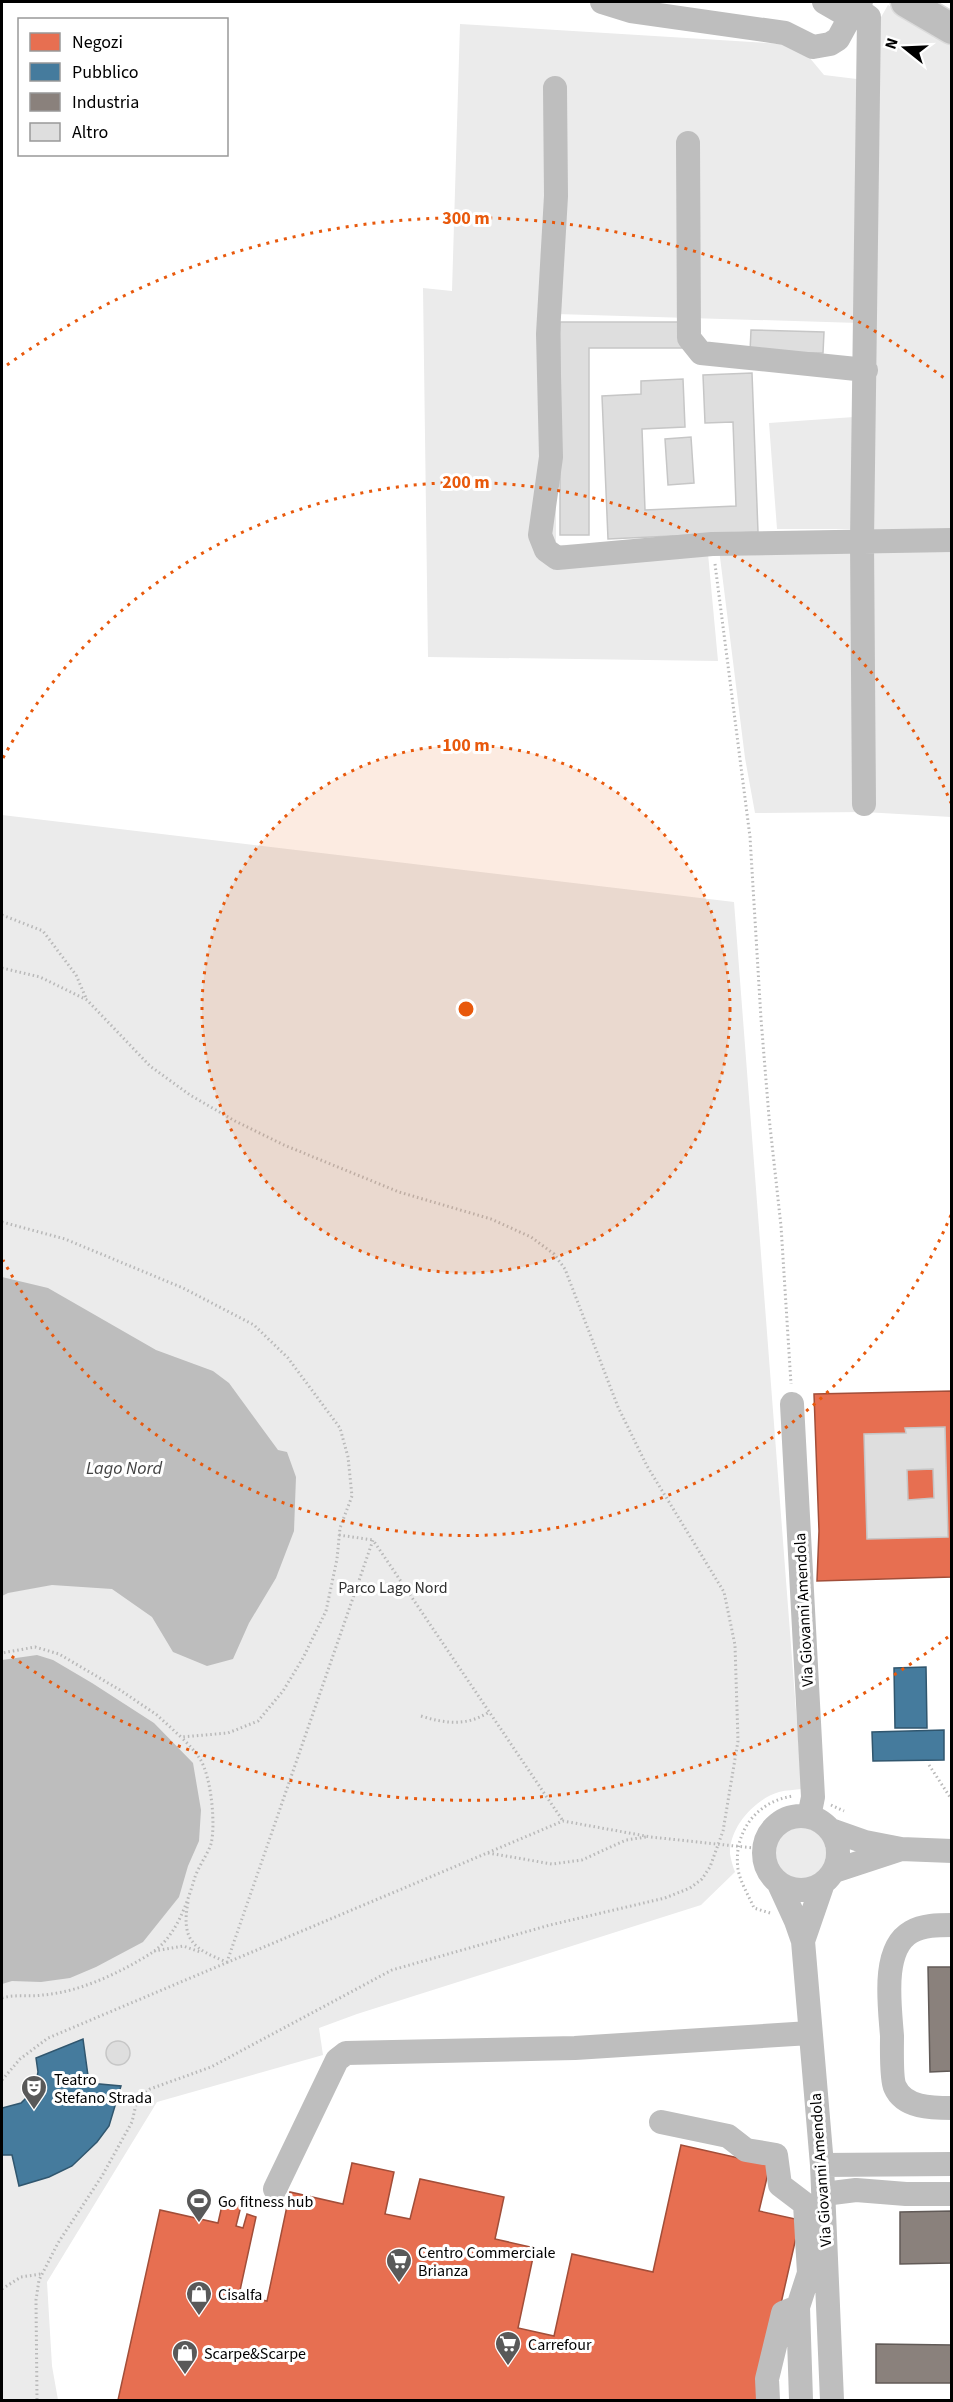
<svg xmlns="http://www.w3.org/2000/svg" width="953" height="2402" font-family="'Source Sans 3',sans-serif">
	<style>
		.green { fill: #ebebeb }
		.water { fill: #bdbdbd }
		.shops { fill: #e76f51; stroke: #a24e39; stroke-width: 1.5 }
		.public { fill: #457b9d; stroke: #30566e; stroke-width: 1.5 }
		.industry { fill: #8a817c; stroke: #615a57; stroke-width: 1.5 }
		.building { fill: #dedede; stroke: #c6c6c6; stroke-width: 1.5; fill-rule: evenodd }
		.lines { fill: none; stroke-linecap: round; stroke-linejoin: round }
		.major-casing { stroke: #dbdbdb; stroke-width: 33 }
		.path { stroke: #b9b9b9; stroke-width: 3; stroke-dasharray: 1.5 3; stroke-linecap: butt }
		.minor { stroke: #bebebe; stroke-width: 24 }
		.major { stroke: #bebebe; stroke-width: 30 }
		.ring { fill: none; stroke: #e8590c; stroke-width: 3; stroke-dasharray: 3 6 }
		.labels { text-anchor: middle; stroke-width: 6; stroke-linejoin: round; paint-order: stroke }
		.park-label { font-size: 16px; fill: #313131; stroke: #fff }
		.street-label { font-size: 16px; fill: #000; stroke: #fff }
		.poi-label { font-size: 16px; fill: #000; stroke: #fff; text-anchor: start }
		.water-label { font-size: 18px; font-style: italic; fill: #424242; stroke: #fff }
		.centre { fill: #e8590c; stroke: #fff; stroke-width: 3 }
		.ring-label { font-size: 18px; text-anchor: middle; font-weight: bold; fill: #e8590c; stroke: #fff; stroke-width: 6; stroke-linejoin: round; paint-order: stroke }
	</style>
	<rect width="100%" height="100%" fill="#fff"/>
	<path class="green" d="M 888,5 L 951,46 L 951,817 L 864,812 L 755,813 L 745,758 L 718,541 L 869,537 L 880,19 Z
		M 460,24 L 799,45 L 824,75 L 873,81 L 859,323 L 556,314 L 556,545 L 707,543 L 718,661 L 428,657 L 423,288 L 452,291 Z
		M 854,417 L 854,529 L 777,529 L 769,423 Z
		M 2,815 L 734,902 L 802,1789 C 795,1790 786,1790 779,1792 C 755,1799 729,1827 730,1854 C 731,1860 733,1867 735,1872 L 701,1905 L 357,2014 L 319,2028 L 323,2055 L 157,2102 L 47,2282 L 52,2366 L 58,2400 L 2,2400 Z
		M774 1853a26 26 0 1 1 52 0a26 26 0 1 1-52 0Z"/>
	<path class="water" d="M 2,1277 L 48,1288 L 156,1350 L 213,1371 L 229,1383 L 278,1450 L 287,1452 L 296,1477 L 294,1531 L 276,1578 L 249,1623 L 233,1659 L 207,1666 L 173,1652 L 152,1617 L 112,1589 L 52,1585 L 8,1593 L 2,1596 Z
		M 37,1655 L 53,1660 L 92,1683 L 154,1723 L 193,1763 L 201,1810 L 199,1841 L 188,1866 L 179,1897 L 143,1942 L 96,1967 L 70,1978 L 41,1982 L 12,1981 L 2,1984 L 2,1660 Z"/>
	<path class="shops" d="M 952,1391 L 952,1577 L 817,1581 L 819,1531 L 814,1394 Z
		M 681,2145 L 770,2165 L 759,2211 L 800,2220 L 759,2400 L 118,2400 L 160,2210 L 218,2223 L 223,2201 L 241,2206 L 236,2226 L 243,2228 L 247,2214 L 256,2217 L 239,2295 L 267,2301 L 290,2192 L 343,2204 L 352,2163 L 394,2172 L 385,2214 L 410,2219 L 420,2179 L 504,2197 L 495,2239 L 535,2248 L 518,2328 L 554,2336 L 572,2254 L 653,2272 Z"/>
	<path class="public" d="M 926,1667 L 927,1728 L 895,1728 L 894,1668 Z
		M 944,1730 L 944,1760 L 873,1761 L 872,1732 Z
		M 83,2039 L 89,2083 L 121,2086 L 109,2126 L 97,2142 L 72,2166 L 49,2177 L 19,2186 L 12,2155 L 2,2155 L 2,2108 L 21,2103 L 30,2094 L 35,2087 L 38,2072 L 36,2058 Z"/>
	<path class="industry" d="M 928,1967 L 952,1967 L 952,2071 L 930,2072 Z
		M 952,2211 L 952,2263 L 900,2264 L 900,2212 Z
		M 876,2344 L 952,2345 L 952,2383 L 876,2383 Z"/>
	<path class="building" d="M 560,322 L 682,322 L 682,348 L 589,348 L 589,535 L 560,535 Z
		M 751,330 L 824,332 L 823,353 L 750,352 Z
		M 752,373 L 758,532 L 608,539 L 602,396 L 641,394 L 641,381 L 683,379 L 685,427 L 642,429 L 645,510 L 736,506 L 733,422 L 705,423 L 703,375 Z
		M 691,437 L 694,483 L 668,485 L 665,439 Z
		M 945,1427 L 948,1537 L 867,1539 L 864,1434 L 906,1433 L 905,1428 ZM 933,1469 L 934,1498 L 908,1500 L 907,1470 Z
		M106 2053a12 12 0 1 1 24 0a12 12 0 1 1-24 0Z"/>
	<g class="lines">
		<defs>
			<path id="major" d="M 906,2 L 952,29"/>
		</defs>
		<use href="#major" class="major-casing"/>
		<path class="path" d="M 715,564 L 750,837 L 761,1019 L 769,1117 L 781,1226 L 791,1384
			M 2,915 L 43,931 L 76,975 L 86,998
			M 2,968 L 40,977 L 87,1000 L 150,1066 L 190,1095 L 235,1121 L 284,1145 L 399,1192 L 491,1219 L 531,1237 L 554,1254 L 565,1269 L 618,1407 L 647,1466 L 724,1592 L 735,1645 L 738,1741 L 723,1831 L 710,1867 L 702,1879 L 690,1888 L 665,1898 L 550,1925 L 392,1970 L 211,2067 L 150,2089 L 137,2100 L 132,2122 L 102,2176 L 58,2243 L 39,2280 L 36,2300 L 37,2400
			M 2,1222 L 65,1239 L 183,1288 L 254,1325 L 288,1358 L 340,1428 L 348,1457 L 352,1496 L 340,1528 L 337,1559 L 326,1611 L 303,1658 L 283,1691 L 258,1721 L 228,1733 L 181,1737 L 157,1715 L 120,1690 L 59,1654 L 35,1647 L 2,1653
			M 339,1535 L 373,1540
			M 421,1716 C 446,1724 467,1726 489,1712
			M 929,1765 L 952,1800
			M 831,1805 L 844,1811
			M 488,1853 L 552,1864 L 582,1860 L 626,1840 L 646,1837
			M 188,1902 C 181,1940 193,1949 227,1962 L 373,1540 L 563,1821
			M 770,1913 L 754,1908 C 749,1896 740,1882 738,1869 C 733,1832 757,1801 793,1796
			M 154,1951 L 183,1946 L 200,1952
			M 2,1998 C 15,1994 29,1997 43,1995 C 80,1992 122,1972 153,1952 C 177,1935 187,1903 195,1877 C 199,1866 207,1855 211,1844 C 216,1824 211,1776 200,1759 C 195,1751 188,1744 182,1738
			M 2,2080 L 20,2059 L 48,2038 L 563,1821 L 651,1837 L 763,1849
			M 2,2289 L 21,2277 L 41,2274"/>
		<path class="minor" d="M 602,2 L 631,11 L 785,33 L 813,47 L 830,44 L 838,39 L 850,17
			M 824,2 L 850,17 L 856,8
			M 861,2 L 856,8 L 869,17 L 862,541 L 864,804
			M 555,88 L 556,196 L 548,334 L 551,457 L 540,535 L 546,550 L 557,558 L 712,544 L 952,540
			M 688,143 L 689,338 L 701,353 L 866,370
			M 792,1404 L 813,1797 L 809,1817
			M764 1853a37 37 0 1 1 74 0a37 37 0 1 1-74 0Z
			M 831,1830 L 865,1842 L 901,1849 L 952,1851
			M 834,1871 L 901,1849
			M 779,1884 L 796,1921 L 803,1941 L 822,2165 L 832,2400
			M 952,1925 C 938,1925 923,1925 911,1932 C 881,1949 890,2007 892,2036 C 892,2046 891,2079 895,2087 C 904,2108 932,2108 952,2108
			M 803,1941 L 823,1883
			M 661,2122 L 728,2136 L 746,2150 L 776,2155 L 780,2185 L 805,2204 L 809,2273 L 798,2307 L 801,2400
			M 822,2165 L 952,2164
			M 275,2189 L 337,2060 L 346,2053 L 575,2048 L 810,2033
			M 824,2194 L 856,2190 L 906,2194 L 952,2194
			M 768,2400 L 767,2379 L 783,2313 L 798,2307"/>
		<use href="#major" class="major"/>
	</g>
	<circle cx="466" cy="1009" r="264" fill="#e8590c" fill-opacity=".12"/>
	<g class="ring">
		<circle cx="466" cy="1009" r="264"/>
		<path d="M951 1215A527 527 0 0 1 3 1260M3 758A527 527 0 0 1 951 803"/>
		<path d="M948 1637A791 791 0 0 1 7 1653M7 365A791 791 0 0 1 948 381"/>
	</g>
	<defs>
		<symbol id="theatre-pin" viewBox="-11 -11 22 30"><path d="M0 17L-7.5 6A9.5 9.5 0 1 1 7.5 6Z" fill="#595959" stroke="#fff"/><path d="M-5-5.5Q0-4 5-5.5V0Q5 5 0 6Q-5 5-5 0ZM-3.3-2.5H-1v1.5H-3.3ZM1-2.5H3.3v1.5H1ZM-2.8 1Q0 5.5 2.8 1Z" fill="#fff"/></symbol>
		<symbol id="stadium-pin" viewBox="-11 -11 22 30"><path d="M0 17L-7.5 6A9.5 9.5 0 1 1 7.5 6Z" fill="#595959" stroke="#fff"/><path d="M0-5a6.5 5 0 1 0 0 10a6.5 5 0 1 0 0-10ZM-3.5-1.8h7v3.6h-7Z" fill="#fff"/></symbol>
		<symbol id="supermarket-pin" viewBox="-11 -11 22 30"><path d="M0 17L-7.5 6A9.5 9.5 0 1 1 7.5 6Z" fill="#595959" stroke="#fff"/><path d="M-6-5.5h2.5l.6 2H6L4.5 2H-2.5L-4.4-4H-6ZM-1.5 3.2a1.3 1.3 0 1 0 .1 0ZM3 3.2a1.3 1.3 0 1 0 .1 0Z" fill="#fff"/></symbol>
		<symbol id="shop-pin" viewBox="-11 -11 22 30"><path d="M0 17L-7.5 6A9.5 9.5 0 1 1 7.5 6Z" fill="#595959" stroke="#fff"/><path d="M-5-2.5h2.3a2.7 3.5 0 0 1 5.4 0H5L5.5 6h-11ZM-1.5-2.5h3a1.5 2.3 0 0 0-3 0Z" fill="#fff"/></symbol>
	</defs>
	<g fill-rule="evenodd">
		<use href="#theatre-pin" x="19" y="2073" width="30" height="40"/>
		<use href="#stadium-pin" x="184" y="2186" width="30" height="40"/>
		<use href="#supermarket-pin" x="384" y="2246" width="30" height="40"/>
		<use href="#shop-pin" x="184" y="2279" width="30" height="40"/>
		<use href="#supermarket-pin" x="493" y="2329" width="30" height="40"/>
		<use href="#shop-pin" x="170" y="2338" width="30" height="40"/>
	</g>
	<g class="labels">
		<g class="park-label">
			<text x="393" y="1593">Parco Lago Nord</text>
		</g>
		<g class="street-label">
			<text transform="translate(803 1610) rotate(-93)" y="6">Via Giovanni Amendola</text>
			<text transform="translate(820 2170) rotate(-94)" y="6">Via Giovanni Amendola</text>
		</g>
		<g class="poi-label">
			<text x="54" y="2085">Teatro<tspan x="54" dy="18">Stefano Strada</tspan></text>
			<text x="218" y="2207">Go fitness hub</text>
			<text x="418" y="2258">Centro Commerciale<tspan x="418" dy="18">Brianza</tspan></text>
			<text x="218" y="2300">Cisalfa</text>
			<text x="528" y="2350">Carrefour</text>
			<text x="204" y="2359">Scarpe&amp;Scarpe</text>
		</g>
		<g class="water-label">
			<text x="124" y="1474">Lago Nord</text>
		</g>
	</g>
	<circle cx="466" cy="1009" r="9" class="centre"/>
	<g class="ring-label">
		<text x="466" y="224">300 m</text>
		<text x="466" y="488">200 m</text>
		<text x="466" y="751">100 m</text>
	</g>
	<rect width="953" height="2402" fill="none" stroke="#000000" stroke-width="6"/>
	<rect x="18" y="18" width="210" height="138" fill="#ffffff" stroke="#999999" stroke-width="1.5"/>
	<rect x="30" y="33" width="30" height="18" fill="#e76f51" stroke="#999999" stroke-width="1.5"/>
	<text x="72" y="48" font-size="18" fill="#000000">Negozi</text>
	<rect x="30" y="63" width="30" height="18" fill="#457b9d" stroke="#999999" stroke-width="1.5"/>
	<text x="72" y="78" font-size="18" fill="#000000">Pubblico</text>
	<rect x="30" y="93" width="30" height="18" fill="#8a817c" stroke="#999999" stroke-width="1.5"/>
	<text x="72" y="108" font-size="18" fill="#000000">Industria</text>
	<rect x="30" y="123" width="30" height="18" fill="#dedede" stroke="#999999" stroke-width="1.5"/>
	<text x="72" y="138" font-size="18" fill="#000000">Altro</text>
	<g transform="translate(905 48) rotate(288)" stroke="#ffffff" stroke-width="4.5" paint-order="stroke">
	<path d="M0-4.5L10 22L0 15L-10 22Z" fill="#000000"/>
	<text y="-9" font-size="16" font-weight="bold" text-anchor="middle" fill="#000000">N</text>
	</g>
</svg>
